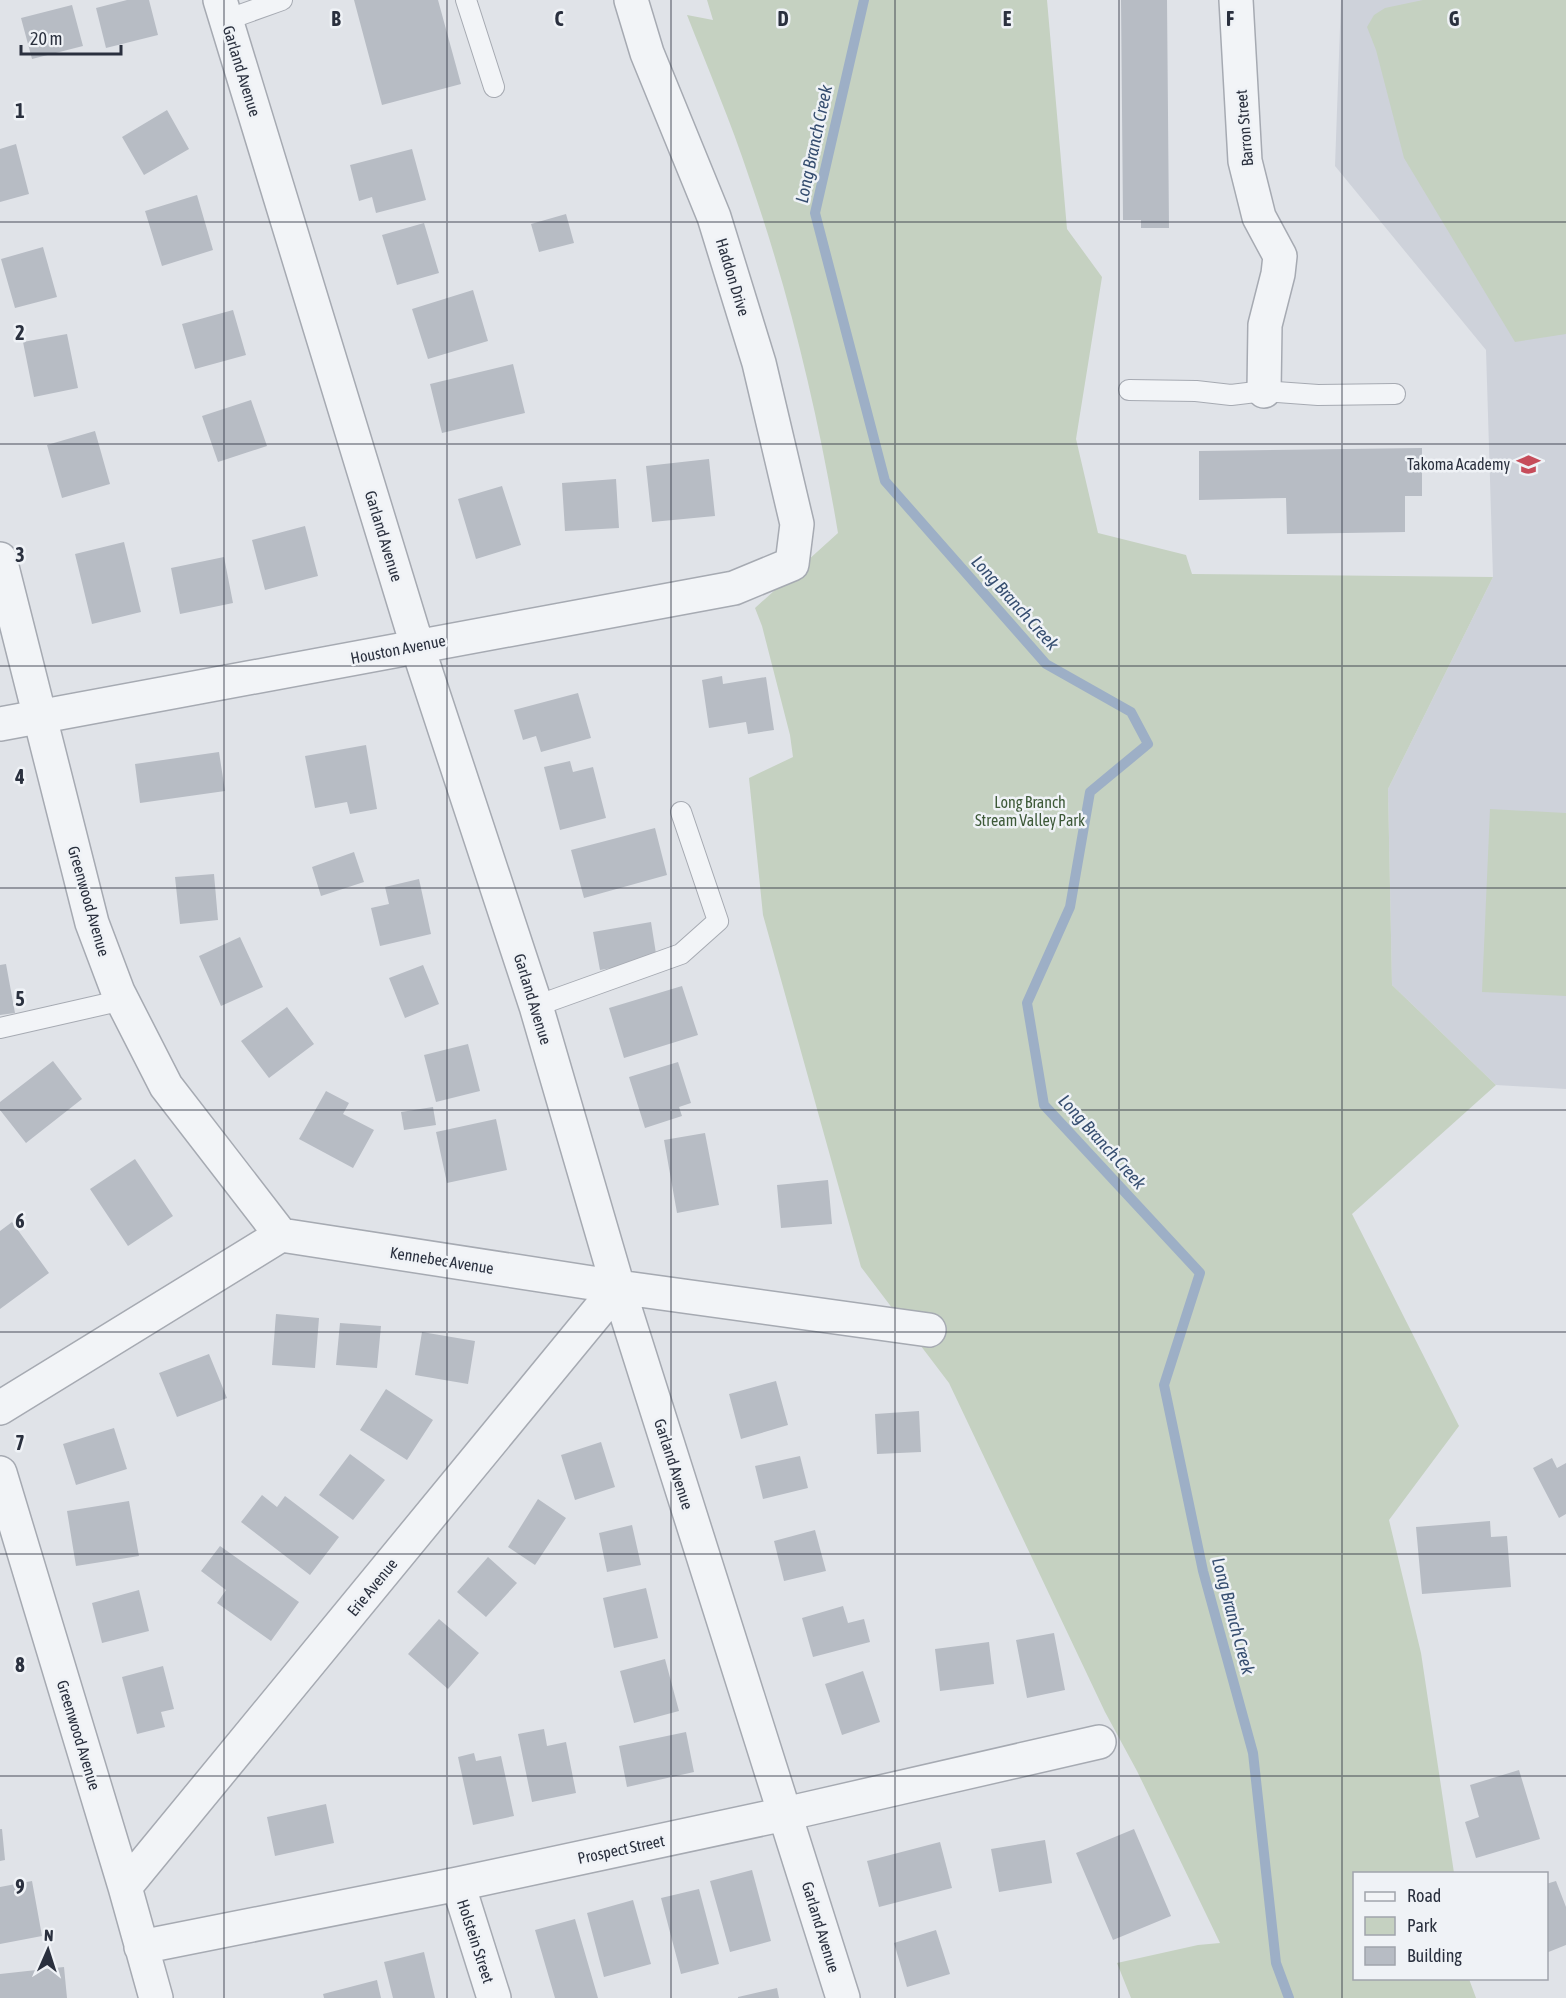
<svg xmlns="http://www.w3.org/2000/svg" width="1566" height="1998" font-family="'Asap Condensed',sans-serif">
	<style>
		.built { fill: #ced2da }
		.green { fill: #c5d1c1 }
		.lines { fill: none; stroke-linecap: round; stroke-linejoin: round }
		.stream { stroke: #9dafc6; stroke-width: 10 }
		.building { fill: #b7bcc4 }
		.lane-casing { stroke: #a6aab2; stroke-width: 22 }
		.street-casing { stroke: #a6aab2; stroke-width: 36 }
		.lane { stroke: #f2f4f7; stroke-width: 20 }
		.street { stroke: #f2f4f7; stroke-width: 33 }
		.grid { fill: none; stroke: #2a303e; stroke-width: 1.5; stroke-opacity: 0.55 }
		.labels { text-anchor: middle; stroke-width: 5; stroke-linejoin: round; paint-order: stroke }
		.street-label { font-size: 16px; fill: #2a303e; stroke: #eff2f6 }
		.poi-label { font-size: 16px; fill: #2a303e; stroke: #eff2f6; text-anchor: end }
		.park-label { font-size: 16px; fill: #3d5938; stroke: #eff2f6 }
		.water-label { font-size: 18px; font-style: italic; fill: #364e70; stroke: #eff2f6 }
		.grid-label { font-size: 20px; text-anchor: middle; font-weight: bold; fill: #2a303e; stroke: #eff2f6; stroke-width: 5; stroke-linejoin: round; paint-order: stroke }
	</style>
	<rect width="100%" height="100%" fill="#e0e3e8"/>
	<path class="built" d="M 1341,0 L 1566,0 L 1566,1089 L 1496,1085 L 1392,985 L 1388,789 L 1493,577 L 1486,350 L 1335,166 Z"/>
	<path class="green" d="M 707,0 L 1047,0 L 1067,229 L 1102,277 L 1076,439 L 1098,533 L 1186,555 L 1192,574 L 1493,577 L 1388,789 L 1392,985 L 1496,1085 L 1352,1214 L 1459,1426 L 1389,1520 L 1421,1653 L 1454,1873 L 1354,1874 L 1354,1978 L 1469,1979 L 1476,1998 L 1131,1998 L 1117,1963 L 1198,1945 L 1220,1943 L 1137,1771 L 1105,1712 L 949,1383 L 861,1267 L 763,915 L 749,778 L 793,757 L 790,735 L 762,626 L 755,608 L 838,533 C 818,413 789,292 749,177 C 731,122 708,69 687,15 L 713,20 Z
		M 1423,0 L 1566,0 L 1566,334 L 1515,342 L 1404,158 L 1376,50 L 1367,27 L 1374,15 L 1385,8 Z
		M 1490,809 L 1566,813 L 1566,996 L 1482,992 Z"/>
	<g class="lines">
		<path class="stream" d="M 864,0 L 815,213 L 885,481 L 1046,664 L 1131,712 L 1148,744 L 1090,792 L 1070,907 L 1027,1003 L 1044,1105 L 1200,1273 L 1164,1385 L 1203,1571 L 1253,1753 L 1276,1963 L 1289,1998"/>
	</g>
	<path class="building" d="M 127,0 L 149,0 L 158,35 L 106,48 L 96,8 Z
		M 354,0 L 438,0 L 461,84 L 382,105 Z
		M 1121,0 L 1167,0 L 1169,228 L 1141,228 L 1141,220 L 1123,220 Z
		M 72,5 L 83,46 L 32,59 L 21,18 Z
		M 167,110 L 189,149 L 144,175 L 122,137 Z
		M 16,144 L 29,194 L 0,202 L 0,149 Z
		M 412,149 L 426,200 L 376,213 L 372,197 L 359,201 L 350,165 Z
		M 197,195 L 213,250 L 162,266 L 145,211 Z
		M 566,214 L 574,243 L 539,252 L 531,224 Z
		M 424,223 L 439,273 L 397,285 L 382,235 Z
		M 43,247 L 57,297 L 15,308 L 1,259 Z
		M 473,290 L 488,341 L 428,359 L 412,309 Z
		M 233,310 L 246,355 L 195,369 L 182,324 Z
		M 67,334 L 78,388 L 34,397 L 23,342 Z
		M 513,364 L 525,413 L 442,433 L 430,384 Z
		M 251,400 L 267,446 L 218,462 L 202,416 Z
		M 95,431 L 110,484 L 62,498 L 47,445 Z
		M 1422,448 L 1422,496 L 1405,496 L 1405,532 L 1287,534 L 1286,498 L 1199,500 L 1199,451 Z
		M 709,459 L 715,516 L 652,522 L 646,466 Z
		M 616,479 L 619,528 L 565,531 L 562,483 Z
		M 502,486 L 521,545 L 476,559 L 458,499 Z
		M 305,526 L 318,576 L 265,590 L 252,540 Z
		M 124,542 L 141,612 L 92,624 L 75,554 Z
		M 224,557 L 233,603 L 180,614 L 171,568 Z
		M 722,676 L 723,684 L 766,677 L 774,730 L 748,734 L 746,722 L 709,728 L 702,680 Z
		M 578,693 L 591,738 L 541,752 L 536,736 L 523,740 L 514,710 Z
		M 366,745 L 377,809 L 350,814 L 347,802 L 315,808 L 305,756 Z
		M 219,752 L 225,791 L 140,803 L 135,764 Z
		M 570,761 L 573,772 L 593,767 L 606,818 L 560,830 L 544,767 Z
		M 655,828 L 667,875 L 584,898 L 571,850 Z
		M 354,852 L 364,882 L 321,896 L 312,867 Z
		M 214,874 L 218,920 L 180,924 L 175,877 Z
		M 419,879 L 431,934 L 380,946 L 371,908 L 389,904 L 385,887 Z
		M 651,922 L 657,960 L 600,970 L 593,932 Z
		M 240,937 L 263,987 L 221,1006 L 199,956 Z
		M 6,964 L 15,1013 L 0,1015 L 0,965 Z
		M 423,965 L 439,1004 L 405,1018 L 389,978 Z
		M 682,986 L 698,1035 L 624,1058 L 609,1008 Z
		M 287,1007 L 314,1044 L 269,1078 L 241,1041 Z
		M 468,1044 L 480,1091 L 436,1102 L 424,1055 Z
		M 53,1061 L 82,1099 L 26,1143 L 0,1110 L 0,1102 Z
		M 678,1062 L 691,1103 L 679,1107 L 682,1116 L 645,1128 L 629,1077 Z
		M 326,1091 L 349,1103 L 343,1114 L 374,1130 L 353,1168 L 299,1139 Z
		M 433,1107 L 436,1125 L 404,1130 L 401,1112 Z
		M 496,1119 L 507,1170 L 447,1183 L 436,1132 Z
		M 705,1133 L 719,1205 L 677,1213 L 664,1140 Z
		M 135,1159 L 173,1216 L 128,1246 L 90,1189 Z
		M 828,1180 L 832,1224 L 781,1228 L 777,1185 Z
		M 12,1222 L 49,1273 L 0,1309 L 0,1231 Z
		M 276,1314 L 319,1318 L 315,1368 L 272,1365 Z
		M 340,1323 L 381,1326 L 377,1368 L 336,1365 Z
		M 422,1332 L 475,1341 L 468,1384 L 415,1375 Z
		M 209,1354 L 227,1398 L 177,1417 L 159,1373 Z
		M 776,1381 L 788,1425 L 741,1439 L 729,1394 Z
		M 386,1389 L 433,1420 L 407,1460 L 360,1430 Z
		M 919,1411 L 921,1452 L 877,1454 L 875,1414 Z
		M 114,1428 L 127,1469 L 76,1485 L 63,1444 Z
		M 601,1442 L 615,1487 L 575,1500 L 561,1455 Z
		M 350,1454 L 385,1480 L 353,1520 L 319,1495 Z
		M 800,1456 L 808,1488 L 763,1499 L 755,1466 Z
		M 1552,1458 L 1557,1468 L 1566,1463 L 1566,1514 L 1559,1518 L 1533,1468 Z
		M 262,1495 L 277,1507 L 285,1496 L 339,1537 L 310,1575 L 241,1522 Z
		M 538,1499 L 566,1518 L 535,1565 L 508,1547 Z
		M 129,1501 L 139,1556 L 76,1566 L 67,1511 Z
		M 1490,1521 L 1491,1537 L 1507,1536 L 1511,1587 L 1422,1594 L 1416,1527 Z
		M 632,1525 L 641,1565 L 607,1572 L 599,1533 Z
		M 815,1530 L 826,1571 L 784,1581 L 774,1541 Z
		M 220,1546 L 299,1602 L 271,1641 L 217,1603 L 226,1590 L 201,1571 Z
		M 488,1557 L 517,1583 L 486,1617 L 457,1592 Z
		M 646,1588 L 658,1638 L 614,1648 L 603,1598 Z
		M 139,1590 L 149,1631 L 102,1643 L 92,1603 Z
		M 843,1606 L 848,1623 L 864,1619 L 870,1642 L 813,1657 L 802,1618 Z
		M 439,1619 L 479,1653 L 448,1689 L 408,1654 Z
		M 1054,1633 L 1065,1690 L 1027,1698 L 1016,1640 Z
		M 989,1642 L 994,1684 L 940,1691 L 935,1649 Z
		M 665,1659 L 679,1711 L 634,1723 L 620,1671 Z
		M 163,1666 L 174,1709 L 161,1712 L 165,1727 L 137,1734 L 122,1677 Z
		M 863,1671 L 880,1722 L 842,1735 L 825,1684 Z
		M 544,1729 L 547,1746 L 566,1742 L 576,1793 L 532,1802 L 518,1734 Z
		M 686,1732 L 694,1772 L 627,1787 L 619,1746 Z
		M 474,1753 L 476,1761 L 501,1756 L 514,1816 L 473,1825 L 458,1757 Z
		M 1519,1770 L 1540,1839 L 1476,1858 L 1465,1822 L 1479,1817 L 1470,1785 Z
		M 326,1804 L 334,1843 L 275,1856 L 267,1817 Z
		M 0,1829 L 2,1829 L 5,1860 L 0,1861 Z
		M 1134,1829 L 1171,1916 L 1113,1940 L 1076,1853 Z
		M 1045,1840 L 1052,1883 L 999,1892 L 991,1849 Z
		M 940,1842 L 952,1888 L 879,1907 L 867,1861 Z
		M 752,1870 L 771,1941 L 730,1952 L 710,1881 Z
		M 32,1881 L 42,1936 L 0,1944 L 0,1887 Z
		M 1556,1881 L 1566,1907 L 1566,1945 L 1546,1953 L 1546,1884 Z
		M 699,1889 L 719,1964 L 681,1974 L 661,1898 Z
		M 633,1900 L 651,1964 L 604,1977 L 587,1913 Z
		M 575,1919 L 598,1998 L 555,1998 L 535,1930 Z
		M 936,1930 L 950,1974 L 907,1987 L 894,1943 Z
		M 424,1952 L 435,1998 L 393,1998 L 384,1962 Z
		M 64,1967 L 67,1998 L 0,1998 L 0,1974 Z
		M 377,1980 L 381,1998 L 324,1998 L 323,1994 Z
		M 777,1988 L 779,1998 L 738,1998 L 738,1997 Z"/>
	<g class="lines">
		<defs>
			<path id="lane" d="M 466,0 L 494,87
				M 226,20 L 282,0
				M 1129,390 L 1196,391 L 1231,395 L 1264,391 L 1318,395 L 1395,394
				M 536,1006 L 681,954 L 718,921 L 681,812
				M 0,1028 L 123,1000"/>
			<path id="street" d="M 220,0 L 417,645 L 536,1006 L 618,1287 L 843,1998
				M 1236,0 L 1245,161 L 1259,217 L 1280,256 L 1278,274 L 1265,325 L 1264,391
				M 0,559 L 92,923 L 118,992 L 166,1086 L 281,1235
				M 0,724 L 734,588 L 792,564 L 797,524 L 759,363 L 714,217 L 647,53 L 631,0
				M 0,1408 L 281,1235 L 618,1287 L 929,1330
				M 0,1473 L 125,1887 L 156,1998
				M 458,1884 L 494,1998
				M 125,1887 L 618,1287
				M 141,1947 L 458,1884 L 785,1814 L 1099,1742"/>
		</defs>
		<use href="#lane" class="lane-casing"/>
		<use href="#street" class="street-casing"/>
		<use href="#lane" class="lane"/>
		<use href="#street" class="street"/>
	</g>
	<path class="grid" d="M 224,0 L 224,1998M 447,0 L 447,1998M 671,0 L 671,1998M 895,0 L 895,1998M 1119,0 L 1119,1998M 1342,0 L 1342,1998M 0,222 L 1566,222M 0,444 L 1566,444M 0,666 L 1566,666M 0,888 L 1566,888M 0,1110 L 1566,1110M 0,1332 L 1566,1332M 0,1554 L 1566,1554M 0,1776 L 1566,1776"/>
	<defs>
		<symbol id="school-bare" viewBox="-9 -9 18 18"><path d="M0-5L7-2L0 1L-7-2ZM-4 1L0 2.5L4 1V4Q0 6-4 4Z" fill="#c64c5a" stroke="#eff2f6" stroke-width="2.5" paint-order="stroke"/></symbol>
	</defs>
	<g fill-rule="evenodd">
		<use href="#school-bare" x="1512" y="448" width="33" height="33"/>
	</g>
	<g class="labels">
		<g class="street-label">
			<text transform="translate(242 71) rotate(73)" y="6">Garland Avenue</text>
			<text transform="translate(1244 128) rotate(-95)" y="6">Barron Street</text>
			<text transform="translate(733 277) rotate(73)" y="6">Haddon Drive</text>
			<text transform="translate(384 536) rotate(73)" y="6">Garland Avenue</text>
			<text transform="translate(398 649) rotate(-11)" y="6">Houston Avenue</text>
			<text transform="translate(89 901) rotate(74)" y="6">Greenwood Avenue</text>
			<text transform="translate(533 999) rotate(73)" y="6">Garland Avenue</text>
			<text transform="translate(442 1260) rotate(9)" y="6">Kennebec Avenue</text>
			<text transform="translate(674 1464) rotate(72)" y="6">Garland Avenue</text>
			<text transform="translate(372 1587) rotate(-51)" y="6">Erie Avenue</text>
			<text transform="translate(79 1735) rotate(73)" y="6">Greenwood Avenue</text>
			<text transform="translate(621 1849) rotate(-12)" y="6">Prospect Street</text>
			<text transform="translate(821 1927) rotate(73)" y="6">Garland Avenue</text>
			<text transform="translate(476 1941) rotate(72)" y="6">Holstein Street</text>
		</g>
		<g class="poi-label">
			<text x="1510" y="470">Takoma Academy</text>
		</g>
		<g class="park-label">
			<text x="1030" y="808">Long Branch<tspan x="1030" dy="18">Stream Valley Park</tspan></text>
		</g>
		<g class="water-label">
			<text transform="translate(814 144) rotate(-78)" y="6">Long Branch Creek</text>
			<text transform="translate(1015 603) rotate(48)" y="6">Long Branch Creek</text>
			<text transform="translate(1102 1142) rotate(48)" y="6">Long Branch Creek</text>
			<text transform="translate(1233 1616) rotate(75)" y="6">Long Branch Creek</text>
		</g>
	</g>
	<g class="grid-label">
		<text x="336" y="26">B</text>
		<text x="559" y="26">C</text>
		<text x="783" y="26">D</text>
		<text x="1007" y="26">E</text>
		<text x="1230" y="26">F</text>
		<text x="1454" y="26">G</text>
		<text x="20" y="118">1</text>
		<text x="20" y="340">2</text>
		<text x="20" y="562">3</text>
		<text x="20" y="784">4</text>
		<text x="20" y="1006">5</text>
		<text x="20" y="1228">6</text>
		<text x="20" y="1450">7</text>
		<text x="20" y="1672">8</text>
		<text x="20" y="1894">9</text>
	</g>
	<rect x="1353" y="1872" width="195" height="108" fill="#eff2f6" stroke="#a0a4ac" stroke-width="1.5"/>
	<rect x="1365" y="1892" width="30" height="9" fill="#f2f4f7" stroke="#a0a4ac" stroke-width="1.5"/>
	<text x="1407" y="1902" font-size="18" fill="#2a303e">Road</text>
	<rect x="1365" y="1917" width="30" height="18" fill="#c5d1c1" stroke="#a0a4ac" stroke-width="1.5"/>
	<text x="1407" y="1932" font-size="18" fill="#2a303e">Park</text>
	<rect x="1365" y="1947" width="30" height="18" fill="#b7bcc4" stroke="#a0a4ac" stroke-width="1.5"/>
	<text x="1407" y="1962" font-size="18" fill="#2a303e">Building</text>
	<g transform="translate(48 1950) rotate(3)" stroke="#eff2f6" stroke-width="4.5" paint-order="stroke">
	<path d="M0-4.5L10 22L0 15L-10 22Z" fill="#2a303e"/>
	<text y="-9" font-size="16" font-weight="bold" text-anchor="middle" fill="#2a303e">N</text>
	</g>
	<path d="M21 45v9h100v-9" fill="none" stroke="#2a303e" stroke-width="3"/>
	<text x="30" y="45" font-size="18" fill="#2a303e" stroke="#eff2f6" stroke-width="4.5" paint-order="stroke">20 m</text>
</svg>
